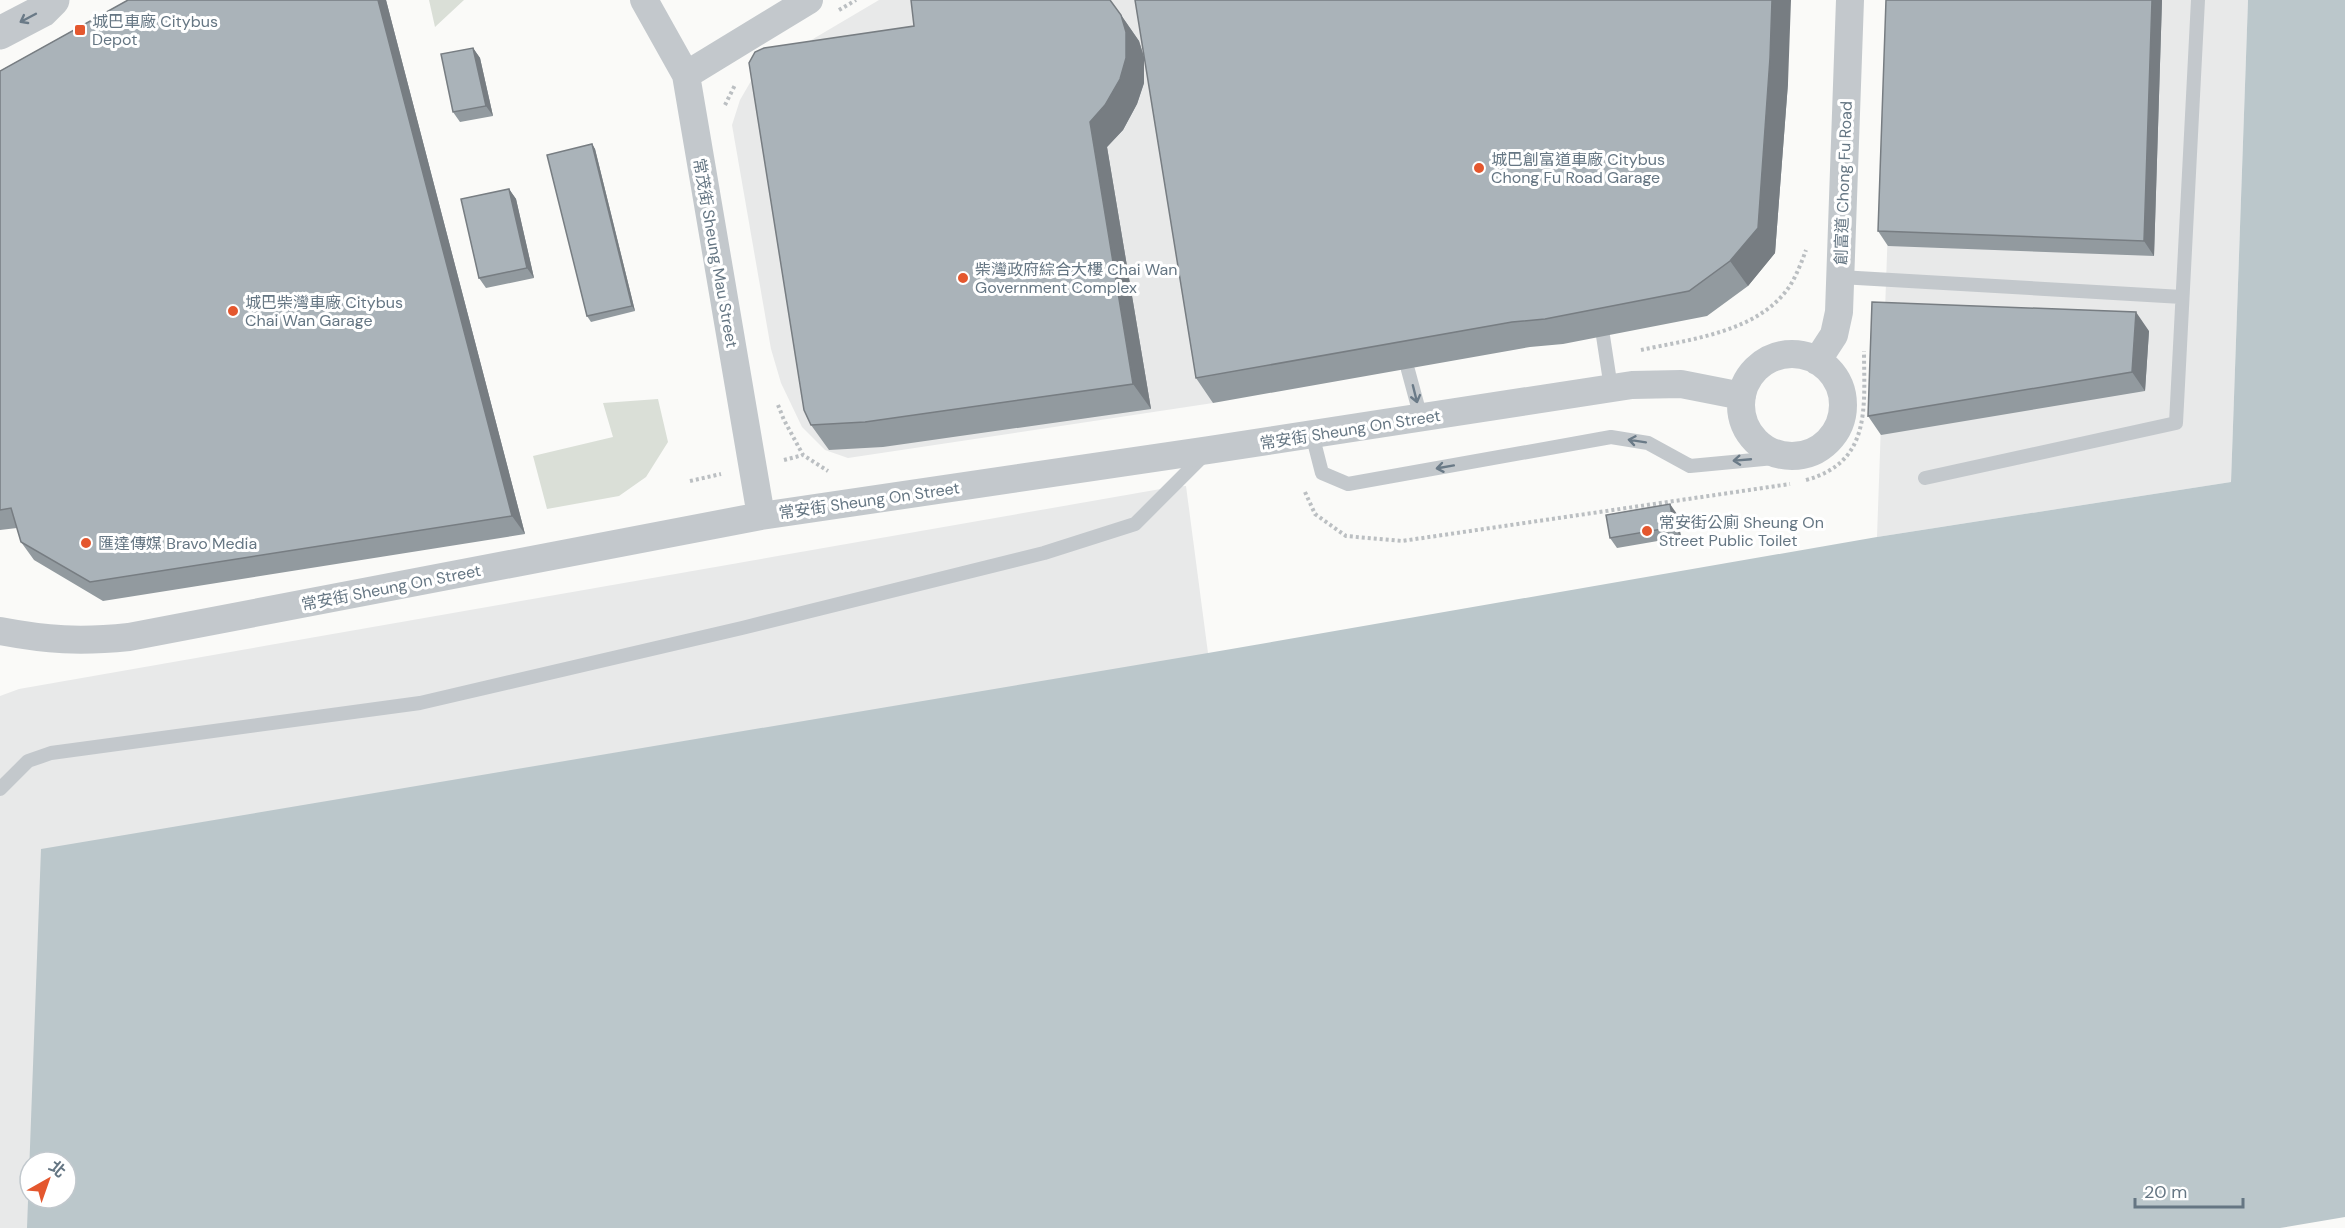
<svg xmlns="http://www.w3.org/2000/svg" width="2345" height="1228" font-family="'DM Sans','Noto Sans TC',sans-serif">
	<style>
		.built { fill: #e8e9e9; fill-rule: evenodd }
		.green { fill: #dadfd7 }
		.water { fill: #bbc7cb; fill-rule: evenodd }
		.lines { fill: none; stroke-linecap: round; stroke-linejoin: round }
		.path { stroke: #bbbfc2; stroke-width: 4; stroke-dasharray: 3 3; stroke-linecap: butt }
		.service { stroke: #c3c8cc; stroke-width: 14 }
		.minor { stroke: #c3c8cc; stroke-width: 28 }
		.tertiary { stroke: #c3c8cc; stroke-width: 33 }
		.wall { fill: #929a9f }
		.shaded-wall { fill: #777d82 }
		.building { fill: #aab3b9; stroke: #777d82; stroke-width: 1.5 }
		.oneway { stroke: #6a7a87 }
		.poi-dot { fill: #e4572e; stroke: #fff; stroke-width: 2 }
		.labels { text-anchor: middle; stroke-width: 6; stroke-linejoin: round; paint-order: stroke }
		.poi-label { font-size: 16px; fill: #657683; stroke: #fff; text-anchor: start }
		.street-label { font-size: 16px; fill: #657683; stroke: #fff }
	</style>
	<rect width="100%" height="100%" fill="#fafaf8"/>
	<path class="built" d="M 879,0 L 1148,0 L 1213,403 L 848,458 L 825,450 L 802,427 L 781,383 L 771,349 L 732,125 L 740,100 L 751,81 L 769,65 Z
		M 1896,0 L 2248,0 L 2231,482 L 1877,537 Z
		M 1186,486 L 1208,653 L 1996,1228 L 0,1228 L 0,696 L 19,689 L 1172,487 ZM 30,1162 L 66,1162 L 66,1198 L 30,1198 Z"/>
	<path class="green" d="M 429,0 L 464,0 L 435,27 Z
		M 658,399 L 668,442 L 646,477 L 619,496 L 547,509 L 533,456 L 613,437 L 603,403 Z"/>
	<path class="water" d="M 2248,0 L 2345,0 L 2345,1217 L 2280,1228 L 27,1228 L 41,849 L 1208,653 L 1877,537 L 2231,482 ZM 30,1162 L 66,1162 L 66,1198 L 30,1198 Z"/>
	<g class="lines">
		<path class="path" d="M 839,10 L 856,0
			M 725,105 L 735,85
			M 1641,350 C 1691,339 1761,332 1791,284 C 1797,274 1802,261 1806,250
			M 778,405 L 784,420 L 803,455 L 828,471
			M 784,460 L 803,455
			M 1806,480 C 1872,462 1864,407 1864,351
			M 690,481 L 721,474
			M 1305,492 L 1315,514 L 1346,536 L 1402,541 L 1790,484"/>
		<path class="service" d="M 1840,277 L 2182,297
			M 1603,336 L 1611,388
			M 1408,370 L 1421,418
			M 1312,434 L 1322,473 L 1348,484 L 1611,437 L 1648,443 L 1690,466 L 1795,456
			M 1925,478 L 2176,423 L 2198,0
			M 0,789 L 28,761 L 51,753 L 420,703 L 742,628 L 1044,553 L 1135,524 L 1203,456"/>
		<path class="minor" d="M 644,0 L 686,75 L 761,516
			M 686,75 L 809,0
			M1741 405a51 51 0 1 1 102 0a51 51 0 1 1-102 0Z
			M 1817,361 L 1834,335 L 1839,312 L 1850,0
			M 0,631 C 47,640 80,642 129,637 L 761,516 L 1209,450 L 1632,385 L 1681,384 L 1742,396"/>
		<path class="tertiary" d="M 0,33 L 42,11 L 53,0"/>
	</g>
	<path class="wall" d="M 128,0 L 386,0 L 525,534 L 103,601 L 34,560 L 21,542 L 17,528 L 0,530 L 0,71 Z
		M 2162,0 L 2154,256 L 1888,246 L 1878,231 Z
		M 1121,15 L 1139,41 L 1144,57 L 1144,83 L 1137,104 L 1123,130 L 1107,147 L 1151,409 L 883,447 L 829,450 L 811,425 L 914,26 Z
		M 473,48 L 480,58 L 493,116 L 460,122 L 453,112 Z
		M 1788,83 L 1775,253 L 1748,286 L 1707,316 L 1563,344 L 1530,347 L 1213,403 L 1196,378 Z
		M 592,144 L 595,149 L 635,311 L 591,322 L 587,316 Z
		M 509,189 L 516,199 L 534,278 L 486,288 L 479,278 Z
		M 2149,331 L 2145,391 L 1881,435 L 1868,416 Z
		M 1677,514 L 1681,537 L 1617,548 L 1610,538 Z"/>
	<path class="shaded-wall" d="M 378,0 L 386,0 L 525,534 L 512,516 Z
		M 1772,0 L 1791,0 L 1788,83 L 1775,253 L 1748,286 L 1730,261 Z
		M 2152,0 L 2162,0 L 2154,256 L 2144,241 Z
		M 1121,15 L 1139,41 L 1144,57 L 1144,83 L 1137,104 L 1123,130 L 1107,147 L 1151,409 L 1133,384 L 1090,122 Z
		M 473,48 L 480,58 L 493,116 L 486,106 Z
		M 592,144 L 595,149 L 635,311 L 632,306 Z
		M 509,189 L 516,199 L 534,278 L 527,268 Z
		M 2136,312 L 2149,331 L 2145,391 L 2132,372 Z
		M 1670,504 L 1677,514 L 1681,537 L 1674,527 Z"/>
	<path class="building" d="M 128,0 L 378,0 L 512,516 L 90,582 L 21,542 L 11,508 L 0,510 L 0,71 Z
		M 911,0 L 1110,0 L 1121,15 L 1126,32 L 1126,58 L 1120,79 L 1105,105 L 1090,122 L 1133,384 L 865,422 L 811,425 L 804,410 L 749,63 L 755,52 L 764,48 L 914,26 Z
		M 1135,0 L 1772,0 L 1770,58 L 1758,228 L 1730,261 L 1689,291 L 1545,319 L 1512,322 L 1196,378 Z
		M 1886,0 L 2152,0 L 2144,241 L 1878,231 Z
		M 473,48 L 486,106 L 453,112 L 441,54 Z
		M 592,144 L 632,306 L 587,316 L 547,155 Z
		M 509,189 L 527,268 L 479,278 L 461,199 Z
		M 1872,302 L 2136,312 L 2132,372 L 1868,416 Z
		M 1670,504 L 1674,527 L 1610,538 L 1606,515 Z"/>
	<defs><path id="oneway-shaft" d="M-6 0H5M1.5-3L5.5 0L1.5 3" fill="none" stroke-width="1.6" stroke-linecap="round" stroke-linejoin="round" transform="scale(1.5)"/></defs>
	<g class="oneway">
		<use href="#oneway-shaft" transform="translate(28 18) rotate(152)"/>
		<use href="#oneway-shaft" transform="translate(1415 394) rotate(76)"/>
		<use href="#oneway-shaft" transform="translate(1637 441) rotate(-171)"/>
		<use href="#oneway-shaft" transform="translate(1742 460) rotate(175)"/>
		<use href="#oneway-shaft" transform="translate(1445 467) rotate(170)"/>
	</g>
	<g class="poi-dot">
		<rect x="74" y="24" width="12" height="12" rx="3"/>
		<circle cx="1479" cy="168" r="6"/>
		<circle cx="963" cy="278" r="6"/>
		<circle cx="233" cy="311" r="6"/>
		<circle cx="1647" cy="531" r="6"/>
		<circle cx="86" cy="543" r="6"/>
	</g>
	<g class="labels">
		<g class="poi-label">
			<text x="92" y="27">城巴車廠 Citybus<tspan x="92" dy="18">Depot</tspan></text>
			<text x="1491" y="165">城巴創富道車廠 Citybus<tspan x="1491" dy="18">Chong Fu Road Garage</tspan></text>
			<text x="975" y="275">柴灣政府綜合大樓 Chai Wan<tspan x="975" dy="18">Government Complex</tspan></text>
			<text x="245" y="308">城巴柴灣車廠 Citybus<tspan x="245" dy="18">Chai Wan Garage</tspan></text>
			<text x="1659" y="528">常安街公廁 Sheung On<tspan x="1659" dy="18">Street Public Toilet</tspan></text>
			<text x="98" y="549">匯達傳媒 Bravo Media</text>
		</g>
		<g class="street-label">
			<text transform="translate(1843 183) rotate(-88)" y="6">創富道 Chong Fu Road</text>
			<text transform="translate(716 253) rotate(80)" y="6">常茂街 Sheung Mau Street</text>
			<text transform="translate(1350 429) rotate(-9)" y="6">常安街 Sheung On Street</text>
			<text transform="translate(869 500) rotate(-8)" y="6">常安街 Sheung On Street</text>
			<text transform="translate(391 587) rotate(-11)" y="6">常安街 Sheung On Street</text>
		</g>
	</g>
	<g transform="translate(48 1180) rotate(40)"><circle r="28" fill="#ffffff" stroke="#c1c8cd" stroke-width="1.5"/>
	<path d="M0-4.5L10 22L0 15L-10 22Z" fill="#e4572e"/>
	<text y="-9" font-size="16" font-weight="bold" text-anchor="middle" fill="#657683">北</text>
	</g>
	<path d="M2135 1198v9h108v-9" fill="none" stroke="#657683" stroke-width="3"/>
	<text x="2144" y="1198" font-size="18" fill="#657683" stroke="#ffffff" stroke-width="4.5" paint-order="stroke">20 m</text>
</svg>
